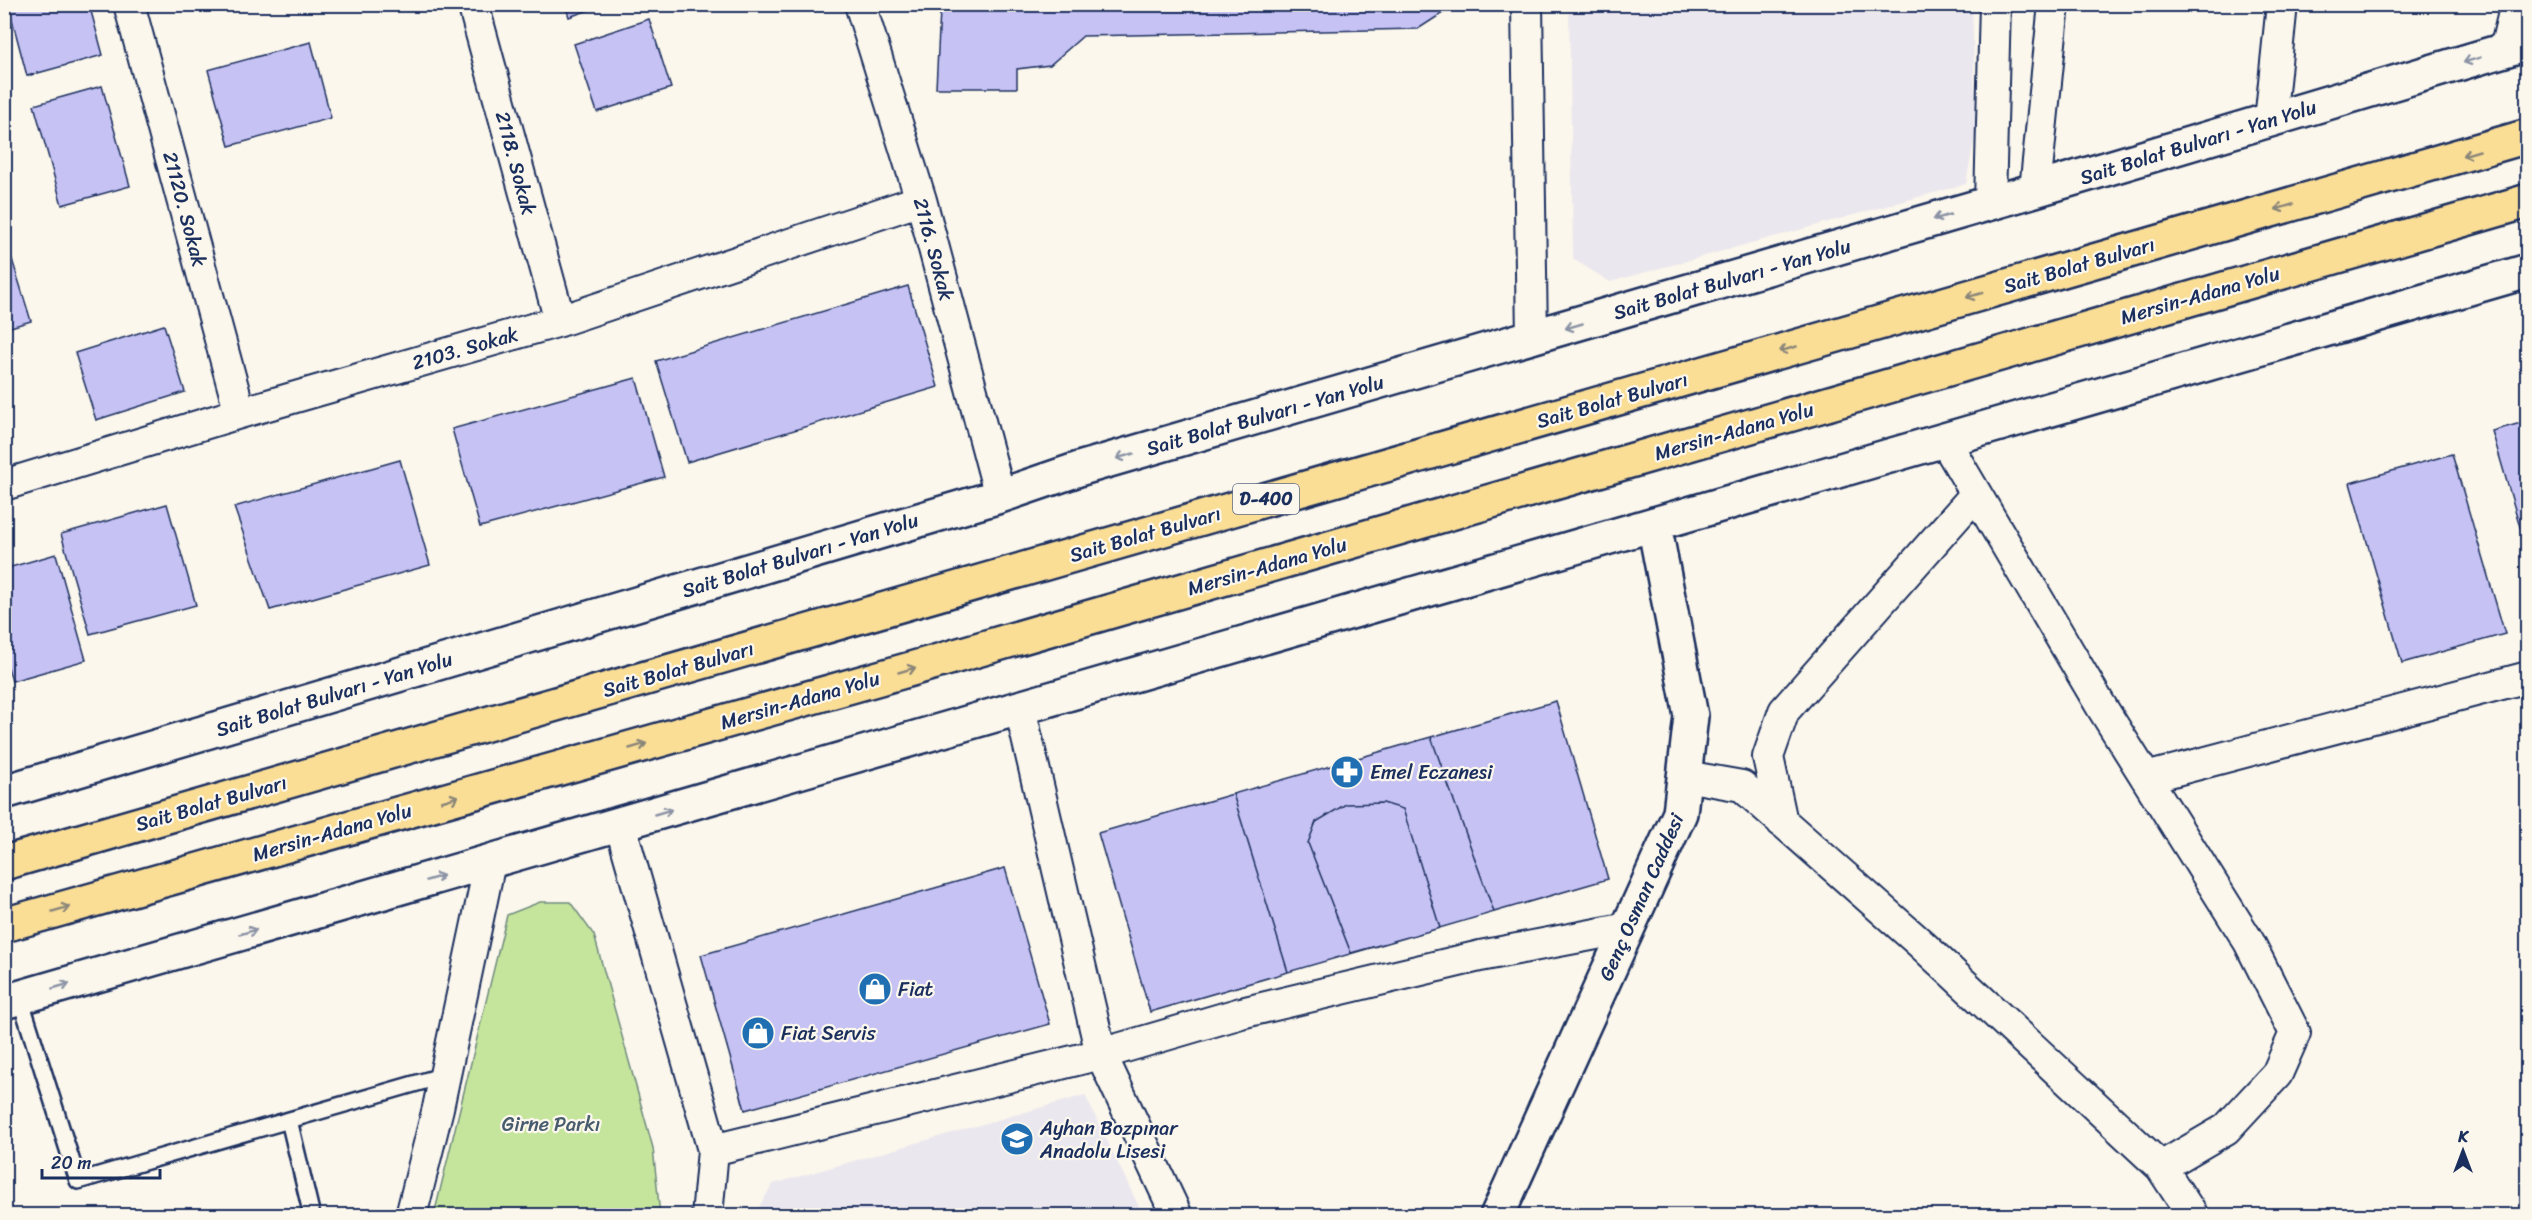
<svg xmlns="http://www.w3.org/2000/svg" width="2532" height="1220" font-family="Sriracha,sans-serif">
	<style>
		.built { fill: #ebe7ee }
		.green { fill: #c5e59d; stroke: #708a7e; stroke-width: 1.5 }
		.building { fill: #c6c2f4; stroke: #1b2f5e; stroke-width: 1.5 }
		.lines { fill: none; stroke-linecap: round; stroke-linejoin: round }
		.service-casing { stroke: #1b2f5e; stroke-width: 20 }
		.minor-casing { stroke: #1b2f5e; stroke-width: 34 }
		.tertiary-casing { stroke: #1b2f5e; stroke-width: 38 }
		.trunk-casing { stroke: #1b2f5e; stroke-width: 38 }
		.service { stroke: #fbf7ec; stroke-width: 15 }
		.minor { stroke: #fbf7ec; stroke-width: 30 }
		.tertiary { stroke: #fbf7ec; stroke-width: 33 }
		.trunk { stroke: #fbde96; stroke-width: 33 }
		.oneway { stroke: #8b93a5 }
		.oneway2 { stroke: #8b867a }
		.labels { text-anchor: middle; stroke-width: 4.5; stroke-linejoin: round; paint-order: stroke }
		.shield { fill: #fbf7ec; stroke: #5e6b89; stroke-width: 1.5 }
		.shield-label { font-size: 18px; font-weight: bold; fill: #1b2f5e }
		.street-label { font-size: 20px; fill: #1b2f5e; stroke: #fbf7ec }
		.poi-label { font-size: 20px; fill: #1b2f5e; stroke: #fbf7ec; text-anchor: start }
		.park-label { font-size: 20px; fill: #465c6e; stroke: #fbf7ec }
	</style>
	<rect width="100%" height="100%" fill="#fbf7ec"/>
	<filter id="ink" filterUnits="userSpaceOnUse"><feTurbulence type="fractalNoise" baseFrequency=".0167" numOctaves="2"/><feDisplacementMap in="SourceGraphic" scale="12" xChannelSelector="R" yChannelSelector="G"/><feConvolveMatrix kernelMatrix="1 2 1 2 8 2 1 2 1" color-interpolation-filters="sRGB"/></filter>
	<g filter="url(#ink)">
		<path class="built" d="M 1569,5 L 1972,5 L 1976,129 L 1966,184 L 1610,282 L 1573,259 Z
			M 1085,1095 L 1143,1215 L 754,1215 L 773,1184 Z"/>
		<path class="green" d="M 540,902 L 570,902 L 594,935 L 653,1148 L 660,1215 L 434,1215 L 507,915 Z"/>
		<path class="building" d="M 8,4 L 89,4 L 103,55 L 27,76 Z
			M 565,4 L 606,4 L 569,17 Z
			M 962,4 L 1450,4 L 1449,9 L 1418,29 L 1083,36 L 1050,65 L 1017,69 L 1017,88 L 936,88 L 940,11 Z
			M 649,19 L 671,88 L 597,112 L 574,44 Z
			M 311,42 L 331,118 L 229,146 L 208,70 Z
			M 102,86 L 130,186 L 62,205 L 34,105 Z
			M 7,243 L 31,321 L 4,329 L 4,244 Z
			M 908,286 L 938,387 L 687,462 L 656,361 Z
			M 164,325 L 185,392 L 96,420 L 75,353 Z
			M 636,378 L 664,477 L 480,527 L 452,429 Z
			M 2528,421 L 2528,554 L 2492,431 Z
			M 2452,454 L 2505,634 L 2402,663 L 2350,483 Z
			M 400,460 L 430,565 L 270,610 L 234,507 Z
			M 167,504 L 196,605 L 90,634 L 61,534 Z
			M 56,554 L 86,660 L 12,681 L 4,654 L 4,569 Z
			M 1556,701 L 1608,879 L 1150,1012 L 1098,833 Z
			M 1556,701 L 1608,879 L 1494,912 L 1431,737 Z
			M 1233,794 L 1288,972 L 1150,1012 L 1098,833 Z
			M 1383,803 L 1403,809 L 1440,928 L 1351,953 L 1308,843 L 1316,822 L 1346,804 Z
			M 1005,868 L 1050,1024 L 745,1110 L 701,955 Z"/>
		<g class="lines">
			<defs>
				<path id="service" d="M 20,998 L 78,1181 L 445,1075
					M 289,1120 L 312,1216"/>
				<path id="minor" d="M 129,4 L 240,413
					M 473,4 L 560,321
					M 860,4 L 921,200 L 1000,496
					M 1527,4 L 1532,338
					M 2505,50 L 2516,4
					M 2270,121 L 2282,4
					M 2035,190 L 2054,4
					M 1990,203 L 1995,4
					M 1945,441 L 2101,706 L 2249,942 L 2295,1033 L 2277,1074 L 2226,1129 L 2161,1167
					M 4,485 L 240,413 L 560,321 L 921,200
					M 1020,708 L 1101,1054 L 1177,1216
					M 1685,776 L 1742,786 L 1920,943 L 2161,1167 L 2193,1216
					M 2146,778 L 2528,677
					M 1782,822 L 1768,757 L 1784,711 L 1976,494
					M 620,824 L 713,1150 L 707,1216
					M 713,1150 L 1101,1054 L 1241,1013 L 1480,956 L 1628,928
					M 411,1216 L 438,1108 L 490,862"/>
				<path id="tertiary" d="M 4,792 L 1000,496 L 1082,468 L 2035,190 L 2528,43
					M 4,1002 L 2528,271
					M 1497,1216 L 1680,813 L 1691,716 L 1654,524"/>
				<path id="trunk" d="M 4,863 L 2528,136
					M 4,925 L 911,669 L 2528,201"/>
			</defs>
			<use href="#service" class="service-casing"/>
			<use href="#minor" class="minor-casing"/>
			<use href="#tertiary" class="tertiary-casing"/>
			<use href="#trunk" class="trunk-casing"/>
			<use href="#service" class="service"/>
			<use href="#minor" class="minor"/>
			<use href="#tertiary" class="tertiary"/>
			<use href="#trunk" class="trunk"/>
		</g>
		<defs><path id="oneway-shaft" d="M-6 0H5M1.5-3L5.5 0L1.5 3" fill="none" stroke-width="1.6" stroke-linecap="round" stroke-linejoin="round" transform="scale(1.5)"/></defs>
		<g class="oneway">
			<use href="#oneway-shaft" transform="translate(2472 60) rotate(163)"/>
			<use href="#oneway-shaft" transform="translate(1942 217) rotate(164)"/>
			<use href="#oneway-shaft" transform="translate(1574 326) rotate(164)"/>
			<use href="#oneway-shaft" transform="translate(1125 456) rotate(164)"/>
			<use href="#oneway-shaft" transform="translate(663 812) rotate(-16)"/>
			<use href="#oneway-shaft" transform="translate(435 878) rotate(-16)"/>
			<use href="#oneway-shaft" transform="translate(248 932) rotate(-16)"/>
			<use href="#oneway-shaft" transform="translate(61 986) rotate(-16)"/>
		</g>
		<g class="oneway2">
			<use href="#oneway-shaft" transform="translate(2471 153) rotate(164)"/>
			<use href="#oneway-shaft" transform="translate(2284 207) rotate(164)"/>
			<use href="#oneway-shaft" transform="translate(1975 295) rotate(164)"/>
			<use href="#oneway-shaft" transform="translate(1788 349) rotate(164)"/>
			<use href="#oneway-shaft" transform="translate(907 670) rotate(-16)"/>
			<use href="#oneway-shaft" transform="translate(638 746) rotate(-16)"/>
			<use href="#oneway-shaft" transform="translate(450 799) rotate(-16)"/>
			<use href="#oneway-shaft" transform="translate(61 909) rotate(-16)"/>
		</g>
	</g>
	<defs>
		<symbol id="pharmacy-disc" viewBox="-11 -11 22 22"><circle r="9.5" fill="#1f6fb2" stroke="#fbf7ec"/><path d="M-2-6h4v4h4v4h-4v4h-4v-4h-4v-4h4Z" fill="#fff"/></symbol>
		<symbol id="shop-disc" viewBox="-11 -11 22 22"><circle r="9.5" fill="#1f6fb2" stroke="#fbf7ec"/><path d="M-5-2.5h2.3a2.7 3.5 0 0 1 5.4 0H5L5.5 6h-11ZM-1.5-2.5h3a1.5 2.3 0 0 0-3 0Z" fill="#fff"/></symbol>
		<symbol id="school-disc" viewBox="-11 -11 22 22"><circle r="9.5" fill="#1f6fb2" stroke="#fbf7ec"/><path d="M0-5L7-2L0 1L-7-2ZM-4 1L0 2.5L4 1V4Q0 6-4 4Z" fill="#fff"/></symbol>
	</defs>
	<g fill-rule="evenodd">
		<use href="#pharmacy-disc" x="1328" y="753" width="38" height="38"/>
		<use href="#shop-disc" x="856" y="970" width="38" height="38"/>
		<use href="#shop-disc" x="739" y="1014" width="38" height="38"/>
		<use href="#school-disc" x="998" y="1120" width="38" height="38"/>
	</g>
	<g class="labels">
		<rect class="shield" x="1233" y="484" width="66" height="30" rx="4.5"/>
		<g class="shield-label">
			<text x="1266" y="505">D-400</text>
		</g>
		<g class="street-label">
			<text transform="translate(2198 142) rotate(-17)" y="7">Sait Bolat Bulvarı - Yan Yolu</text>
			<text transform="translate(516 163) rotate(75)" y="7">2118. Sokak</text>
			<text transform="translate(185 209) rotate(75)" y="7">21120. Sokak</text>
			<text transform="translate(934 249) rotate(75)" y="7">2116. Sokak</text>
			<text transform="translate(2079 265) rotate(-16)" y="7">Sait Bolat Bulvarı</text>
			<text transform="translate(1732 279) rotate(-16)" y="7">Sait Bolat Bulvarı - Yan Yolu</text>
			<text transform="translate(2200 295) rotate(-16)" y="7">Mersin-Adana Yolu</text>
			<text transform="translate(465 348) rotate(-16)" y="7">2103. Sokak</text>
			<text transform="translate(1612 400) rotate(-16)" y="7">Sait Bolat Bulvarı</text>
			<text transform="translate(1265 415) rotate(-16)" y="7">Sait Bolat Bulvarı - Yan Yolu</text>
			<text transform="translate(1734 431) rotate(-16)" y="7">Mersin-Adana Yolu</text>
			<text transform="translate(1145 534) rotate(-16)" y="7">Sait Bolat Bulvarı</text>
			<text transform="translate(800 555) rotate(-17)" y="7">Sait Bolat Bulvarı - Yan Yolu</text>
			<text transform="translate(1267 566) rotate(-16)" y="7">Mersin-Adana Yolu</text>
			<text transform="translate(678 669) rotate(-16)" y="7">Sait Bolat Bulvarı</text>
			<text transform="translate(334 694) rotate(-17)" y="7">Sait Bolat Bulvarı - Yan Yolu</text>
			<text transform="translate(800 700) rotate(-16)" y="7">Mersin-Adana Yolu</text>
			<text transform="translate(211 803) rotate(-16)" y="7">Sait Bolat Bulvarı</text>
			<text transform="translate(332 832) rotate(-16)" y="7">Mersin-Adana Yolu</text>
			<text transform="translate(1641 897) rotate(-66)" y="7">Genç Osman Caddesi</text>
		</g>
		<g class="poi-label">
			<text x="1370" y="779">Emel Eczanesi</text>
			<text x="898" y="996">Fiat</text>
			<text x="781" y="1040">Fiat Servis</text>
			<text x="1040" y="1135">Ayhan Bozpınar<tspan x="1040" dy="23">Anadolu Lisesi</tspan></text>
		</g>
		<g class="park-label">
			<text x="551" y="1131">Girne Parkı</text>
		</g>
	</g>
	<rect width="2532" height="1220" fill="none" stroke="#fbf7ec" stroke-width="24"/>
	<rect x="12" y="12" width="2508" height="1196" fill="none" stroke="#1b2f5e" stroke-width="2" filter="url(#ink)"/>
	<g transform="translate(2463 1151)" stroke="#fbf7ec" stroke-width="4.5" paint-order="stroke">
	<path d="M0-4.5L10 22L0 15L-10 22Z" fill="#1b2f5e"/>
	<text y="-9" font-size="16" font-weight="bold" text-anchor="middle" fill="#1b2f5e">K</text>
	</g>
	<path d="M42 1169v9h118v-9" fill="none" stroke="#1b2f5e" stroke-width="3"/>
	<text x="51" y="1169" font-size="18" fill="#1b2f5e" stroke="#fbf7ec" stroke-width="4.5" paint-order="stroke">20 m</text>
</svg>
